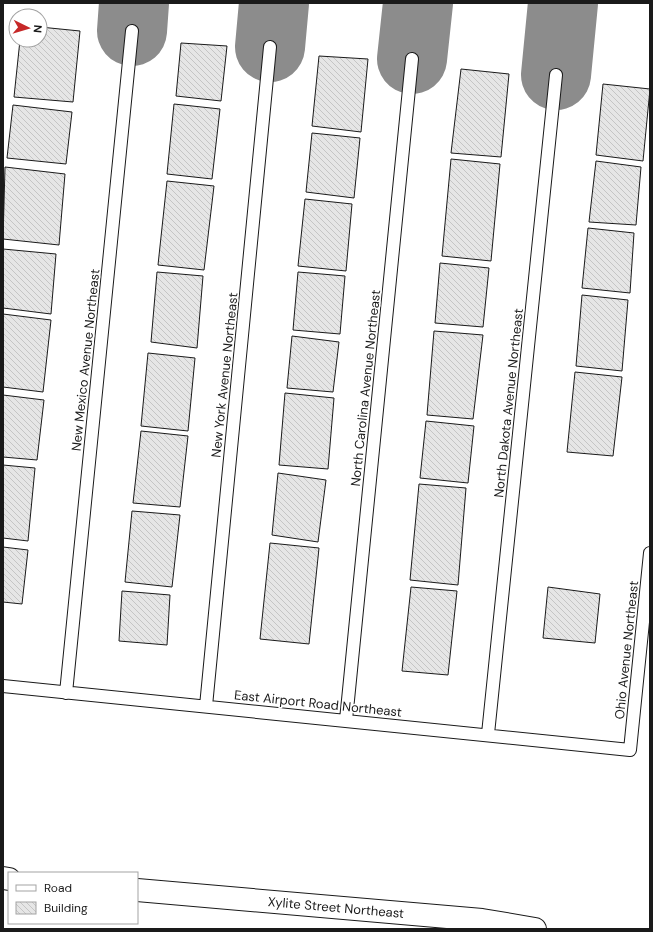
<svg xmlns="http://www.w3.org/2000/svg" width="653" height="932" font-family="'DM Sans',sans-serif">
	<style>
		.lines { fill: none; stroke-linecap: round; stroke-linejoin: round }
		.taxiway { stroke: #8c8c8c; stroke-width: 70 }
		.building { fill: url(#building-back-hatch); stroke: #1a1a1a }
		.service-casing { stroke: #1a1a1a; stroke-width: 14 }
		.minor-casing { stroke: #1a1a1a; stroke-width: 24 }
		.service { stroke: #fff; stroke-width: 12 }
		.minor { stroke: #fff; stroke-width: 22 }
		.labels { text-anchor: middle; stroke-width: 3; stroke-linejoin: round; paint-order: stroke }
		.street-label { font-size: 13px; fill: #1a1a1a; stroke: #fff }
	</style>
	<defs>
		<pattern id="building-back-hatch" width="6" height="6" patternUnits="userSpaceOnUse"><rect width="6" height="6" fill="#e6e6e6"/><path d="M-1 5l2 2M0 0l6 6M5-1l2 2" fill="none" stroke="#c5c5c5"/></pattern>
	</defs>
	<rect width="100%" height="100%" fill="#fff"/>
	<g class="lines">
		<path class="taxiway" d="M 132,31 L 134,3
			M 270,47 L 274,3
			M 412,59 L 418,3
			M 556,75 L 563,3"/>
	</g>
	<path class="building" d="M 40,27 L 80,31 L 73,102 L 14,97 L 20,40 L 40,40 Z
		M 181,43 L 227,46 L 221,101 L 176,96 Z
		M 319,56 L 368,59 L 361,132 L 312,126 Z
		M 461,69 L 509,74 L 501,157 L 451,153 Z
		M 603,84 L 650,89 L 643,161 L 596,155 Z
		M 174,104 L 220,109 L 212,179 L 167,174 Z
		M 13,105 L 72,112 L 66,164 L 7,158 Z
		M 312,133 L 360,138 L 354,198 L 306,192 Z
		M 451,159 L 500,164 L 491,261 L 442,256 Z
		M 596,161 L 641,167 L 636,225 L 589,222 Z
		M 5,167 L 65,174 L 59,245 L 3,239 Z
		M 167,181 L 214,186 L 204,270 L 158,265 Z
		M 305,199 L 352,204 L 346,271 L 298,266 Z
		M 588,228 L 634,233 L 630,293 L 582,288 Z
		M 3,249 L 56,254 L 51,314 L 3,308 Z
		M 440,263 L 489,268 L 483,327 L 435,323 Z
		M 157,272 L 203,276 L 197,348 L 151,342 Z
		M 298,272 L 345,276 L 340,334 L 293,330 Z
		M 582,295 L 628,300 L 622,371 L 576,366 Z
		M 3,314 L 51,320 L 43,392 L 3,387 Z
		M 434,331 L 483,335 L 473,419 L 427,415 Z
		M 292,336 L 339,342 L 333,392 L 287,388 Z
		M 148,353 L 195,358 L 188,431 L 141,426 Z
		M 575,372 L 622,377 L 613,456 L 567,452 Z
		M 285,393 L 334,398 L 328,469 L 279,465 Z
		M 3,395 L 44,400 L 37,460 L 3,457 Z
		M 426,421 L 474,426 L 468,483 L 420,478 Z
		M 141,431 L 188,436 L 180,507 L 133,503 Z
		M 3,465 L 35,468 L 28,541 L 3,538 Z
		M 278,473 L 326,480 L 318,542 L 272,535 Z
		M 419,484 L 466,488 L 458,585 L 410,580 Z
		M 132,511 L 180,515 L 172,587 L 125,582 Z
		M 270,543 L 319,548 L 309,644 L 260,639 Z
		M 3,547 L 28,550 L 22,604 L 3,602 Z
		M 411,587 L 457,591 L 448,675 L 402,671 Z
		M 548,587 L 600,594 L 595,643 L 543,638 Z
		M 122,591 L 170,595 L 167,645 L 119,641 Z"/>
	<g class="lines">
		<defs>
			<path id="service" d="M 3,686 L 630,750 L 650,553
				M 66,693 L 132,31
				M 206,706 L 270,47
				M 346,720 L 412,59
				M 488,734 L 556,75"/>
			<path id="minor" d="M 3,878 L 9,879
				M 137,890 L 482,920 L 535,929"/>
		</defs>
		<use href="#service" class="service-casing"/>
		<use href="#minor" class="minor-casing"/>
		<use href="#service" class="service"/>
		<use href="#minor" class="minor"/>
	</g>
	<g class="labels">
		<g class="street-label">
			<text transform="translate(85 360) rotate(-84)" y="5">New Mexico Avenue Northeast</text>
			<text transform="translate(224 375) rotate(-84)" y="5">New York Avenue Northeast</text>
			<text transform="translate(365 388) rotate(-84)" y="5">North Carolina Avenue Northeast</text>
			<text transform="translate(508 403) rotate(-84)" y="5">North Dakota Avenue Northeast</text>
			<text transform="translate(626 650) rotate(-84)" y="5">Ohio Avenue Northeast</text>
			<text transform="translate(318 703) rotate(6)" y="5">East Airport Road Northeast</text>
			<text transform="translate(336 907) rotate(5)" y="5">Xylite Street Northeast</text>
		</g>
	</g>
	<rect width="653" height="932" fill="none" stroke="#1a1a1a" stroke-width="8"/>
	<rect x="8" y="872" width="130" height="52" fill="#ffffff" stroke="#a3a3a3"/>
	<rect x="16" y="885" width="20" height="6" fill="#ffffff" stroke="#a3a3a3"/>
	<text x="44" y="892" font-size="12" fill="#1a1a1a">Road</text>
	<rect x="16" y="902" width="20" height="12" fill="url(#building-back-hatch)" stroke="#a3a3a3"/>
	<text x="44" y="912" font-size="12" fill="#1a1a1a">Building</text>
	<g transform="translate(28 28) rotate(95)"><circle r="19" fill="#ffffff" stroke="#a3a3a3"/>
	<path d="M0-3L7 15L0 10L-7 15Z" fill="#c62828"/>
	<text y="-6" font-size="11" font-weight="bold" text-anchor="middle" fill="#1a1a1a">N</text>
	</g>
</svg>
